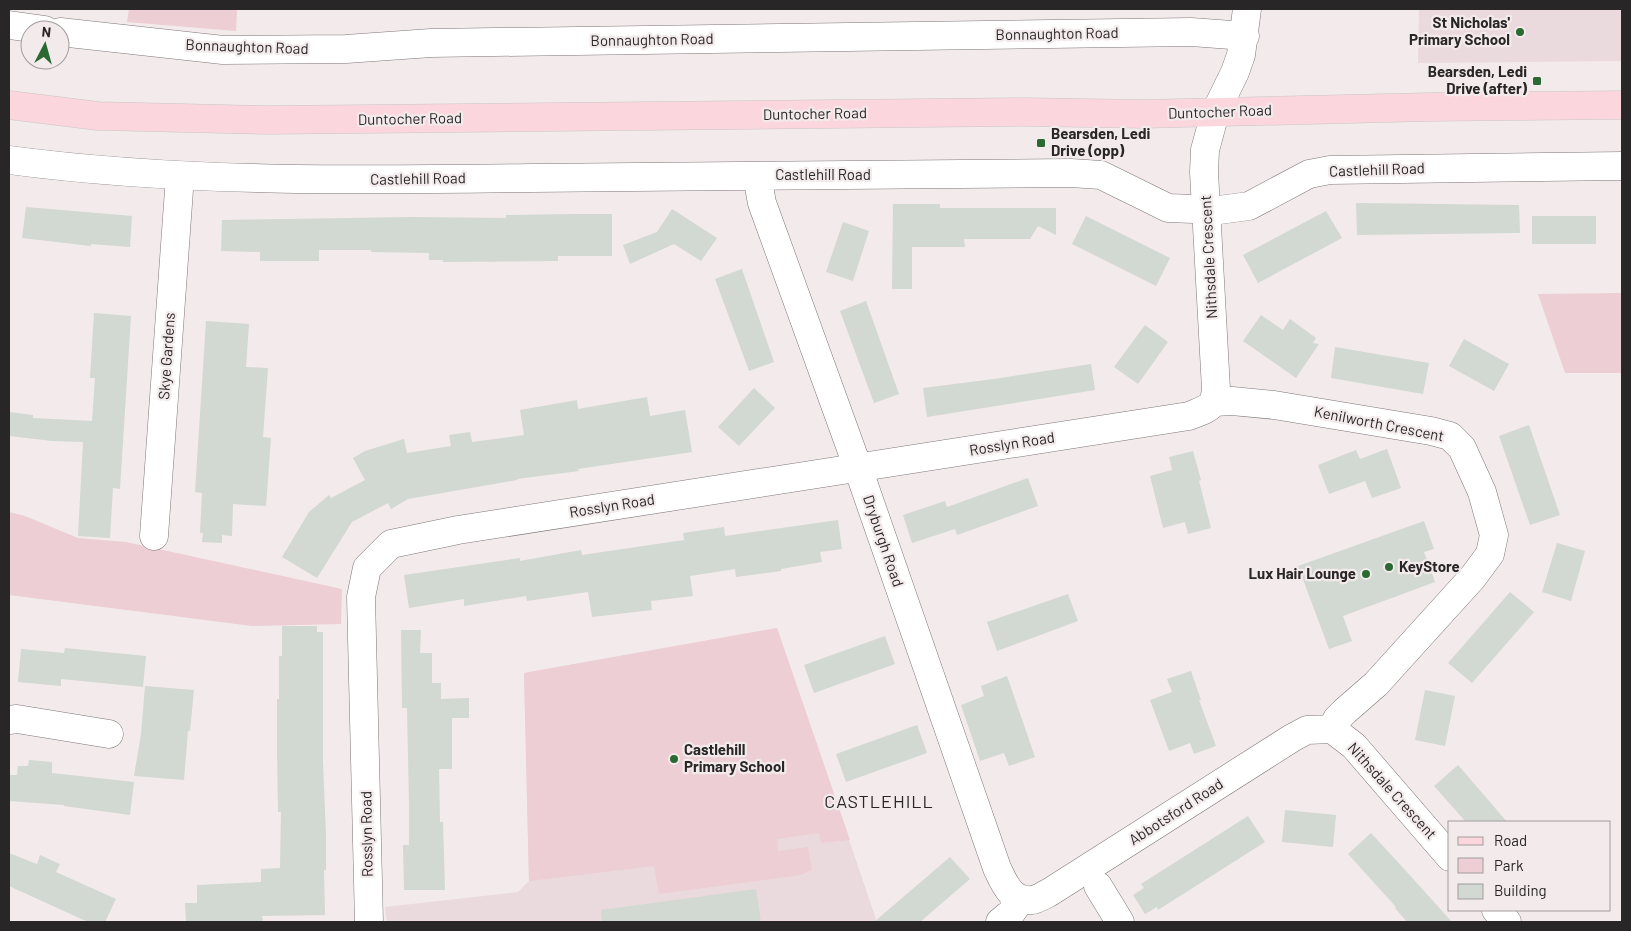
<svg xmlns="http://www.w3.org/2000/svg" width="1631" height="931" font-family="Barlow,sans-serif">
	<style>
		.built { fill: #ebdadd }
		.green { fill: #ecced4 }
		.building { fill: #d2d8d2 }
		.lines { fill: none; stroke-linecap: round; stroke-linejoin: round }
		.minor-casing { stroke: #7f7778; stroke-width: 29 }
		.tertiary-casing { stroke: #7f7778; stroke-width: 29 }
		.primary-casing { stroke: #c7c7c7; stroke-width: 29 }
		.minor { stroke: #fff; stroke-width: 28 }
		.tertiary { stroke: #fff; stroke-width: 28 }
		.primary { stroke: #fbd6dd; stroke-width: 28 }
		.poi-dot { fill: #2a6932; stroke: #f3eaeb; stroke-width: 2 }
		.labels { text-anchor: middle; stroke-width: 4.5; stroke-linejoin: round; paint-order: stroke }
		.poi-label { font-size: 15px; font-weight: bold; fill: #292627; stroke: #f3eaeb; text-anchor: end }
		.street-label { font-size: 15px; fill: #292627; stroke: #f3eaeb }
		.quarter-label { font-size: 18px; letter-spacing: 1px; fill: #292627; stroke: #f3eaeb }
	</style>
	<rect width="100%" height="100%" fill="#f3eaeb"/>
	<path class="built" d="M 1419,9 L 1622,9 L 1622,61 L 1418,63 Z
		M 777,628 L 877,922 L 387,922 L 385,907 L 518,892 L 529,881 L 524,673 Z"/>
	<path class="green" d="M 129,9 L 237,9 L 236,31 L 127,22 Z
		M 1622,293 L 1622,373 L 1565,373 L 1538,294 Z
		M 9,512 L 25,516 L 78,538 L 126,542 L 342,589 L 341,624 L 252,626 L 9,595 Z
		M 777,628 L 850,840 L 821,843 L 819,833 L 777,839 L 778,851 L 808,847 L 812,870 L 801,875 L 659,894 L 654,866 L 529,881 L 524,673 Z"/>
	<path class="building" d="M 1356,203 L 1519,205 L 1520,233 L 1357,235 Z
		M 893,204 L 940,204 L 940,208 L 1056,208 L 1056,235 L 1038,226 L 1030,239 L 964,239 L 965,247 L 912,247 L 912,289 L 892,289 Z
		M 26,207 L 132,216 L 130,247 L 91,244 L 91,246 L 22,238 Z
		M 672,209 L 717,238 L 701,261 L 674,244 L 630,264 L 623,245 L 657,232 Z
		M 1326,211 L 1342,238 L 1258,283 L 1243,255 Z
		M 574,214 L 612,214 L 612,256 L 558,256 L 558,261 L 443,262 L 443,260 L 429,260 L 429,253 L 371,252 L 371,250 L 319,250 L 319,261 L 260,261 L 260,252 L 221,251 L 222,220 L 411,217 L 506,218 L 506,215 Z
		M 1086,216 L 1170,258 L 1156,286 L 1072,244 Z
		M 1532,216 L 1596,216 L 1596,244 L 1532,244 Z
		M 843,222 L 869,231 L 853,281 L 826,272 Z
		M 742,269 L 774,362 L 749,371 L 715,279 Z
		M 866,301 L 899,394 L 874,403 L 840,311 Z
		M 94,313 L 131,316 L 120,489 L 113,488 L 110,538 L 78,536 L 83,442 L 52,441 L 9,436 L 9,412 L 33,415 L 33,418 L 92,421 L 95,378 L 90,378 Z
		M 1261,315 L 1283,330 L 1290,319 L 1316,338 L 1313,343 L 1319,344 L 1296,378 L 1243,341 Z
		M 206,321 L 249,324 L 246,367 L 268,368 L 263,437 L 271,438 L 266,506 L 233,504 L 232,536 L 222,535 L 222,543 L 202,542 L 203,533 L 200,533 L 202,493 L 195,492 Z
		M 1145,325 L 1168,342 L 1138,384 L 1114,367 Z
		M 1464,339 L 1509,364 L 1494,391 L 1449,366 Z
		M 1335,347 L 1429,363 L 1423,394 L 1331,378 Z
		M 1091,364 L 1095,390 L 927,417 L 923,388 L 994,379 Z
		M 754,388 L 775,408 L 739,446 L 718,427 Z
		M 647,397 L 650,416 L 685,410 L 692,452 L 578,469 L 579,471 L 517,479 L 517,480 L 408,499 L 391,509 L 388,503 L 352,522 L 317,578 L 282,557 L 309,512 L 329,495 L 331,498 L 365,480 L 353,458 L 365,451 L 404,439 L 407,453 L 451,446 L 449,435 L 470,432 L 472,442 L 524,435 L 520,410 L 577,400 L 578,409 Z
		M 1529,425 L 1560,515 L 1530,525 L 1499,436 Z
		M 1387,449 L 1401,488 L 1372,498 L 1365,481 L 1329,494 L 1318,465 L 1356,450 L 1360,459 Z
		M 1193,451 L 1201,480 L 1199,481 L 1211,528 L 1188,534 L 1185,522 L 1163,528 L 1150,476 L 1172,470 L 1169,457 Z
		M 1028,478 L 1038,506 L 957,535 L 955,529 L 912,543 L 903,515 L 945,501 L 947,507 Z
		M 838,520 L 842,549 L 820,552 L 822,562 L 781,569 L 781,571 L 736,577 L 735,569 L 690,576 L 693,596 L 651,601 L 652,610 L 592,617 L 588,592 L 527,601 L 526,596 L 464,606 L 464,599 L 409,608 L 404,575 L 520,558 L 520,561 L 581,550 L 582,555 L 684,540 L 683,533 L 724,527 L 725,536 Z
		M 1424,521 L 1434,549 L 1424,552 L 1435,582 L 1343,616 L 1352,641 L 1329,649 L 1298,566 Z
		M 1557,543 L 1585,551 L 1571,601 L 1542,592 Z
		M 1510,592 L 1534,612 L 1472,683 L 1448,663 Z
		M 1068,594 L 1078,621 L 997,651 L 987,622 Z
		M 282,626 L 317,626 L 317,632 L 323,632 L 323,761 L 326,835 L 326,870 L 324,870 L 325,915 L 262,916 L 263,922 L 186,922 L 185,903 L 197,903 L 197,885 L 261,882 L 261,869 L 280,868 L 281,812 L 278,812 L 277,749 L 277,699 L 279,699 L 279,656 L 282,656 Z
		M 401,630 L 421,630 L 420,653 L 432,653 L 432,683 L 441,683 L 441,699 L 469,698 L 469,718 L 452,718 L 452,769 L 439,769 L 440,822 L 443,822 L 445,890 L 404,890 L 403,845 L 409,845 L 409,804 L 407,708 L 402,708 Z
		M 885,636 L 895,664 L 814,693 L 804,665 Z
		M 65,648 L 146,656 L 143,687 L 61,679 L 61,686 L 18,682 L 21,649 L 64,653 Z
		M 1191,671 L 1201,700 L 1199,700 L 1216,746 L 1194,754 L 1190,743 L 1169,751 L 1150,700 L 1172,692 L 1167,679 Z
		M 1007,676 L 1035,757 L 1009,766 L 1004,753 L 980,761 L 961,705 L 984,696 L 981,686 Z
		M 145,686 L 194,690 L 190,731 L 188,731 L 184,780 L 134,776 L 141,734 Z
		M 1425,690 L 1455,696 L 1445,746 L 1415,740 Z
		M 917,725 L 927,753 L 846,782 L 836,754 Z
		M 29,760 L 52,762 L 52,773 L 134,782 L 130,815 L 64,806 L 64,805 L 9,801 L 9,775 L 17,775 L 18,766 L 28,766 Z
		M 1458,765 L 1490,802 L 1507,822 L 1466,822 L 1434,786 Z
		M 1285,810 L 1336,815 L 1333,847 L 1282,842 Z
		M 1248,816 L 1265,842 L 1158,910 L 1157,907 L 1145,914 L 1133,895 L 1144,888 L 1141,884 Z
		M 1371,833 L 1406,871 L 1452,922 L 1407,922 L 1395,908 L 1396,907 L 1348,854 Z
		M 9,853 L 37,864 L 40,855 L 60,864 L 56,872 L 116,899 L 105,922 L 88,922 L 9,886 Z
		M 950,857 L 970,879 L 920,922 L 874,922 Z
		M 756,889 L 761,922 L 602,922 L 601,910 Z"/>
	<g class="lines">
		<defs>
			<path id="minor" d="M 9,25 L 45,30
				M 60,32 L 223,50 L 346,49 L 431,43 L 1191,32 L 1245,36
				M 9,160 C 182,183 357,180 532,178 C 711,176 891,175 1071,173 L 1101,175 L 1168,208 L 1219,210 L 1249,206 L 1309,174 L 1330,170 L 1622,166
				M 757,176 L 762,203 L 858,468 L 997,868 C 1004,883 1011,902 1032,900 C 1037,900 1044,895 1050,892 L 1292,738 L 1307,730 L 1332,729
				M 1214,402 L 1232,401 L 1274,405 L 1431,431 L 1450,436 L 1462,448 L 1482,492 L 1494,535 L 1490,554 L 1473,577 L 1376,684 L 1345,711 L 1337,719 L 1332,729
				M 1214,402 L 1216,389 L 1204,172 L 1205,150 L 1215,113
				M 154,536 L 180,176
				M 9,720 L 17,719 L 109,734
				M 1332,729 L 1354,746 L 1450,857
				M 1098,886 L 1120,922
				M 1496,910 L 1507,922
				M 369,922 L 361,597 L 367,568 L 391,544 L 458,530 L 1189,416 C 1198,412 1208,410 1214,402
				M 1000,922 L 1011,913 L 1021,899"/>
			<path id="tertiary" d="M 1215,113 L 1235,72 L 1241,55 L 1247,9"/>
			<path id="primary" d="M 9,105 L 98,116 L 268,120 L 1027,112 L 1142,114 L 1429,107 L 1622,105"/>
		</defs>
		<use href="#minor" class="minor-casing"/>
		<use href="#tertiary" class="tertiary-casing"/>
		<use href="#primary" class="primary-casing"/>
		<use href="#minor" class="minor"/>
		<use href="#tertiary" class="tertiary"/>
		<use href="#primary" class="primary"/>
	</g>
	<g class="poi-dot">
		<circle cx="1520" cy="32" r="5"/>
		<rect x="1532" y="76" width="10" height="10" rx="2.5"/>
		<rect x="1036" y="138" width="10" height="10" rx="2.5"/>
		<circle cx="1389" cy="567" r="5"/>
		<circle cx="1366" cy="574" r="5"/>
		<circle cx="674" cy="759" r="5"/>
	</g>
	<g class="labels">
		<g class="poi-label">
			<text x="1510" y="28">St Nicholas'<tspan x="1510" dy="17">Primary School</tspan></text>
			<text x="1527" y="77">Bearsden, Ledi<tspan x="1527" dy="17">Drive (after)</tspan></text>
			<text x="1051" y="139" text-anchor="start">Bearsden, Ledi<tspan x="1051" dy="17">Drive (opp)</tspan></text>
			<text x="1399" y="572" text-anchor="start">KeyStore</text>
			<text x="1356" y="579">Lux Hair Lounge</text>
			<text x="684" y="755" text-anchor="start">Castlehill<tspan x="684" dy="17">Primary School</tspan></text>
		</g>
		<g class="street-label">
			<text transform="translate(1057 34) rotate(-1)" y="5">Bonnaughton Road</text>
			<text transform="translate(652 40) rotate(-1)" y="5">Bonnaughton Road</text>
			<text transform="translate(247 47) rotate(2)" y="5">Bonnaughton Road</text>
			<text transform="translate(1220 112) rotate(-2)" y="5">Duntocher Road</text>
			<text transform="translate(815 114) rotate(-1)" y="5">Duntocher Road</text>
			<text transform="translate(410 119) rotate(-1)" y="5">Duntocher Road</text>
			<text transform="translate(1377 170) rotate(-2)" y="5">Castlehill Road</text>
			<text x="823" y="180">Castlehill Road</text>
			<text transform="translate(418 179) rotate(-1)" y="5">Castlehill Road</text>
			<text transform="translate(1209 257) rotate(-93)" y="5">Nithsdale Crescent</text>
			<text transform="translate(167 356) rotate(-86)" y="5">Skye Gardens</text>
			<text transform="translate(1379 424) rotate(11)" y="5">Kenilworth Crescent</text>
			<text transform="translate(1012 444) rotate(-9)" y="5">Rosslyn Road</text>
			<text transform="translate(612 506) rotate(-9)" y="5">Rosslyn Road</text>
			<text transform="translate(883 541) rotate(71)" y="5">Dryburgh Road</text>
			<text transform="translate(1392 791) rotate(48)" y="5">Nithsdale Crescent</text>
			<text transform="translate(1176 812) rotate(-33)" y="5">Abbotsford Road</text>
			<text transform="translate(367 834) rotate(-91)" y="5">Rosslyn Road</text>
		</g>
		<g class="quarter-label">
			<text x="879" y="808">CASTLEHILL</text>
		</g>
	</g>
	<rect width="1631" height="931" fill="none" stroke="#292627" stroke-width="20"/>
	<rect x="1448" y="821" width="162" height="90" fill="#f3eaeb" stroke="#a29c9d"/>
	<rect x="1458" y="837" width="25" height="8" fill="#fbd6dd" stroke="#a29c9d"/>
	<text x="1494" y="846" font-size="15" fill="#292627">Road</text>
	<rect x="1458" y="858" width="25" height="15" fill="#ecced4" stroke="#a29c9d"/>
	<text x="1494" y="871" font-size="15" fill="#292627">Park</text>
	<rect x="1458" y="884" width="25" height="15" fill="#d2d8d2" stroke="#a29c9d"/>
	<text x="1494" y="896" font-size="15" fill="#292627">Building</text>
	<g transform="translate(45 45) rotate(6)"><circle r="24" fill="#f3eaeb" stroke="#a29c9d"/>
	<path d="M0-4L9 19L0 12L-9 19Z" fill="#2a6932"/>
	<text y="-8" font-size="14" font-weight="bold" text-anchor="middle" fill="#292627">N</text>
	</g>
</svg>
